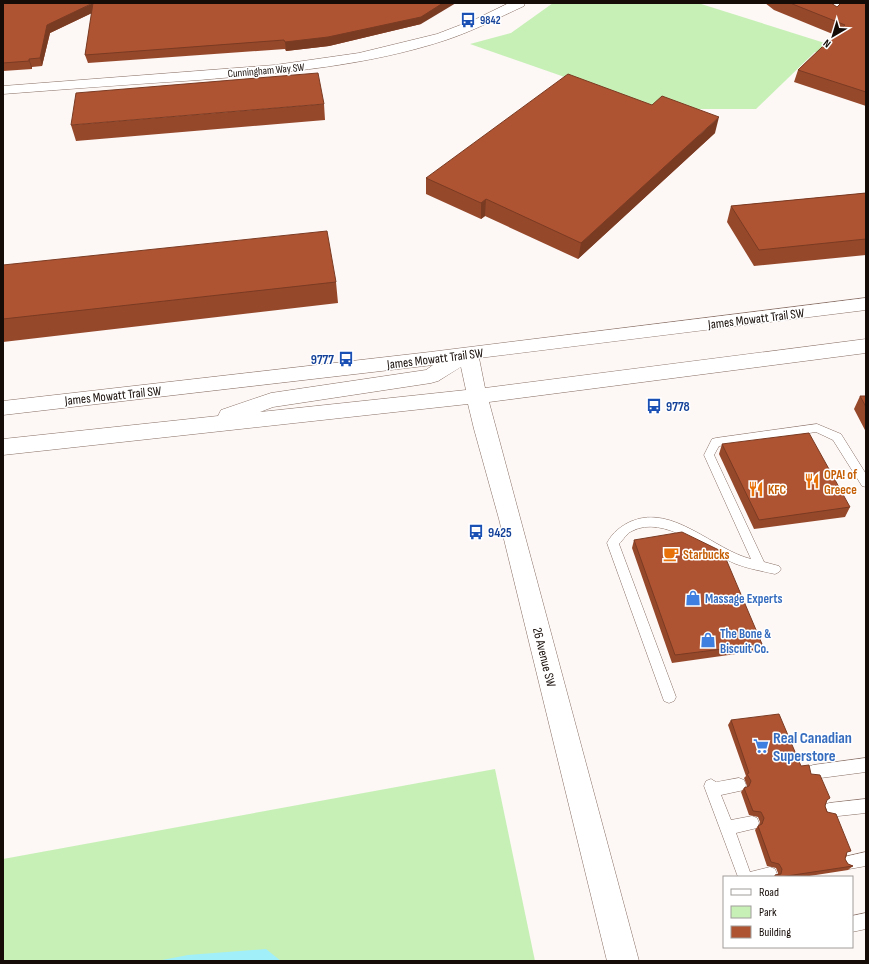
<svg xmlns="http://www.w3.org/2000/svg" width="869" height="964" font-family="'Sofia Sans Condensed',sans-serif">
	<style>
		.green { fill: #c7f0b7 }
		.water { fill: #a1eff8 }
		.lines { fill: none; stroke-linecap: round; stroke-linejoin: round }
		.lane-casing { stroke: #886f65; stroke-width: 1 }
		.secondary-casing { stroke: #886f65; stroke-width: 1 }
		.lane { fill: #fff; fill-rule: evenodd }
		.secondary { fill: #fff; fill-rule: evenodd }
		.wall { fill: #96482b }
		.shaded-wall { fill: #7a3b23 }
		.building { fill: #af5432; stroke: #7a3b23 }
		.labels { text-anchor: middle; stroke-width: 3; stroke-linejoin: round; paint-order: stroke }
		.far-transit-label { font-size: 11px; font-weight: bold; fill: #164399; stroke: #fff; text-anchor: start }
		.far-street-label { font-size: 11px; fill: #150c08; stroke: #fff }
		.street-label { font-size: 13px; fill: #150c08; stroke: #fff }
		.transit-label { font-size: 13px; font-weight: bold; fill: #164399; stroke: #fff; text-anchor: start }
		.food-label { font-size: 13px; font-weight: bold; fill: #c56008; stroke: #fff; text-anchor: start }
		.shop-label { font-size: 13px; font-weight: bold; fill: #366cbe; stroke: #fff; text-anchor: start }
		.near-shop-label { font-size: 16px; font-weight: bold; fill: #366cbe; stroke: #fff; text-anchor: start }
	</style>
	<rect width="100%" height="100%" fill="#fdf7f5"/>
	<path class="green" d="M 553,3 L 698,3 L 866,56 L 866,68 L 815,52 L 756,109 L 637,109 L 642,104 L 470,44 L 511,33 Z
		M 495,769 L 535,961 L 3,961 L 3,859 Z"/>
	<path class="water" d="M 266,949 L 281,961 L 157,961 L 188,955 Z"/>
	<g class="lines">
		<defs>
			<path id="lane" d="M 817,424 L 841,434 L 866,474 L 866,487 L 862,486 L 833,440 L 816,432 L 719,446 L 714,455 L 764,562 L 779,566 L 781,569 L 779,572 L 775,574 C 762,571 749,569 736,564 C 707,552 664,514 632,531 C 627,533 623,540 619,544 L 676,697 L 674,701 L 669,703 L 664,701 L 607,543 C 612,533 622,525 632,521 C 673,504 714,550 751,559 L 704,455 L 712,439 L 716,438 Z
				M 866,758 L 866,772 L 813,779 L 808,777 L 806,772 L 808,767 L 813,765 Z
				M 739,778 L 744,780 L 746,785 L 744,790 L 721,795 L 731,820 L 752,816 L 757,818 L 759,823 L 757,828 L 736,833 L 750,872 L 770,867 L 775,869 L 777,874 L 776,877 L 738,877 L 704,786 L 706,781 L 711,779 L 716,782 Z
				M 866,799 L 866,813 L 829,817 L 824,815 L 822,810 L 824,805 L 829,803 Z
				M 866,852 L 866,866 L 849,869 L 844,867 L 842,862 L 844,857 Z
				M 866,913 L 866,929 L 852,932 L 852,916 Z"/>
			<path id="secondary" d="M 509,3 L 525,3 L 524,6 C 498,18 473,31 446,40 C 367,66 282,73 199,80 C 134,84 68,89 3,94 L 3,86 L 275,65 L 359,53 L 437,34 L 476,19 Z
				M 866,298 L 866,310 L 479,358 L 485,388 L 866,339 L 866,353 L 489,402 L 639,961 L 607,961 L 499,519 L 474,429 L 468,404 L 3,455 L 3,439 L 218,416 L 221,410 L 271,393 L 426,370 L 433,365 L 3,415 L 3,401 L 430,352 ZM 461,367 L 466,390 L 260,412 L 273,407 L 431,383 L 438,381 Z"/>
		</defs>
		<use href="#lane" class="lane-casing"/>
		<use href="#secondary" class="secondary-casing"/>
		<use href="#lane" class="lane"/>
		<use href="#secondary" class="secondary"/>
	</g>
	<path class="wall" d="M 3,3 L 421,24 L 329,46 L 286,51 L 285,49 L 88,63 L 85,55 L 92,13 L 50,33 L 42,66 L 32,67 L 32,69 L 3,71 Z
		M 765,3 L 831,3 L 837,7 L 866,3 L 866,106 L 794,82 L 798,70 L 835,35 L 774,10 Z
		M 324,104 L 325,120 L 76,141 L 71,125 Z
		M 715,133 L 578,259 L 485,216 L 481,219 L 426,194 L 426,178 Z
		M 866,193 L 866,255 L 754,266 L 727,222 L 731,206 Z
		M 3,265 L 336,282 L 338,303 L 3,342 Z
		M 860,396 L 866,396 L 866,432 L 854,409 Z
		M 722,444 L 850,507 L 845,517 L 754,529 L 719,454 Z
		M 634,540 L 762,644 L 757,651 L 672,663 L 632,548 Z
		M 731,720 L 811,774 L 826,803 L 825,806 L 847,855 L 845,859 L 848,864 L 853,866 L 848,870 L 803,877 L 773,877 L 775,875 L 778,874 L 778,873 L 776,868 L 767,866 L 755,830 L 758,826 L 759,825 L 760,822 L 758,817 L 749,815 L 741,792 L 744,788 L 747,787 L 747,786 L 744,778 L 746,776 L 728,725 Z"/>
	<path class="shaded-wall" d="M 93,3 L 96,11 L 50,33 L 42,66 L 40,58 L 47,25 Z
		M 443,3 L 456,3 L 421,24 L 329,46 L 286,51 L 285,42 Z
		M 29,59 L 32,67 L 32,69 L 29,61 Z
		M 719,117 L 715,133 L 578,259 L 581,243 Z
		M 486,199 L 485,216 L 481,219 L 481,203 Z"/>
	<path class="building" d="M 3,3 L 443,3 L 421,17 L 328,37 L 285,42 L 284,40 L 85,55 L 93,3 L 47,25 L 40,58 L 29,59 L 29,61 L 3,63 Z
		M 790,3 L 831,3 L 837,7 L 841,3 L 866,3 L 866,92 L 798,70 L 845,25 Z
		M 318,73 L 324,104 L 71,125 L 76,93 Z
		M 568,74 L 652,105 L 662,96 L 719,117 L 581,243 L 486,199 L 481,203 L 426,178 Z
		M 866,193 L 866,239 L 759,250 L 731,206 Z
		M 327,231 L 336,282 L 3,319 L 3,265 Z
		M 860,396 L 866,396 L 866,407 Z
		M 809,433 L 850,507 L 759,520 L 722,444 Z
		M 682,532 L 723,552 L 762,644 L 675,655 L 634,540 Z
		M 779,714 L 801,766 L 809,765 L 811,774 L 820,775 L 830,798 L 827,800 L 825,806 L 827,812 L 836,814 L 851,851 L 847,852 L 845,859 L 848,864 L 853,866 L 780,877 L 776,877 L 775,875 L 781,874 L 782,869 L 779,864 L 771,862 L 758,826 L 762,824 L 764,818 L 761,812 L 753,811 L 744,788 L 749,786 L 751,781 L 747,774 L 749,773 L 731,720 Z"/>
	<defs>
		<symbol id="bus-bare" viewBox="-9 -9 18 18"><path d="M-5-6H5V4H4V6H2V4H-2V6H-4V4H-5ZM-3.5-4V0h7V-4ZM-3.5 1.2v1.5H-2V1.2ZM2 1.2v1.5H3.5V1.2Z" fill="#1a4fb4" stroke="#fff" stroke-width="2.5" paint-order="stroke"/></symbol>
		<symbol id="restaurant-bare" viewBox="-9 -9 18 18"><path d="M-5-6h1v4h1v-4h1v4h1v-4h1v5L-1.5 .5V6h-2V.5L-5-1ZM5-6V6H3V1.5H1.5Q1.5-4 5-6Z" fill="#e8710a" stroke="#fff" stroke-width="2.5" paint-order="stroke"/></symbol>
		<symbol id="cafe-bare" viewBox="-9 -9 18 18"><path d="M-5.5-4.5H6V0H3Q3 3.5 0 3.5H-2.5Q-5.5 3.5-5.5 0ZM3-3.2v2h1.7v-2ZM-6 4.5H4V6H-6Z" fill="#e8710a" stroke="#fff" stroke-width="2.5" paint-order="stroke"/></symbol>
		<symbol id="shop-bare" viewBox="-9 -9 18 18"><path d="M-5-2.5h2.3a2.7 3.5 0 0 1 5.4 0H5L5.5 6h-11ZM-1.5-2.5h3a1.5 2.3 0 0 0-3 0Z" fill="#3f7fe0" stroke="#fff" stroke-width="2.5" paint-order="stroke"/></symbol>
		<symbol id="supermarket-bare" viewBox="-9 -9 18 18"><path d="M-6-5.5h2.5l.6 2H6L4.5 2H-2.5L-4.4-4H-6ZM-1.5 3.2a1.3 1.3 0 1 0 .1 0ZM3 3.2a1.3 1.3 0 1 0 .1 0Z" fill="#3f7fe0" stroke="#fff" stroke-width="2.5" paint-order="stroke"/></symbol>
	</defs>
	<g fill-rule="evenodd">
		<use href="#bus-bare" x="457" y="9" width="22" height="22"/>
		<use href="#bus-bare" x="335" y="348" width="22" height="22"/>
		<use href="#bus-bare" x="643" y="395" width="22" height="22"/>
		<use href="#restaurant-bare" x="801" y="470" width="22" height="22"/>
		<use href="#restaurant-bare" x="745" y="478" width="22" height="22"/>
		<use href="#bus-bare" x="465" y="521" width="22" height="22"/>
		<use href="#cafe-bare" x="660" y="543" width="22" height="22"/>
		<use href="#shop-bare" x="682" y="587" width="22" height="22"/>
		<use href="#shop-bare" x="697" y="629" width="22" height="22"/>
		<use href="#supermarket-bare" x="750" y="735" width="22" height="22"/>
	</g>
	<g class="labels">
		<g class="far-transit-label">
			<text x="480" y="24">9842</text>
		</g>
		<g class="far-street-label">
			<text transform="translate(266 70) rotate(-5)" y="4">Cunningham Way SW</text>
		</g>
		<g class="street-label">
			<text transform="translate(756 318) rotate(-7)" y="5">James Mowatt Trail SW</text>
			<text transform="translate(435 358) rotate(-7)" y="5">James Mowatt Trail SW</text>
			<text transform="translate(113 395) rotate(-6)" y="5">James Mowatt Trail SW</text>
			<text transform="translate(545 657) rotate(76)" y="5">26 Avenue SW</text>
		</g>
		<g class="transit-label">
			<text x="334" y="364" text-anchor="end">9777</text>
			<text x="666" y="411">9778</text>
			<text x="488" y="537">9425</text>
		</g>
		<g class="food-label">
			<text x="824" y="479">OPA! of<tspan x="824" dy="15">Greece</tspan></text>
			<text x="768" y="494">KFC</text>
			<text x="683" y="559">Starbucks</text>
		</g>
		<g class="shop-label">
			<text x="705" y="603">Massage Experts</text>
			<text x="720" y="638">The Bone &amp;<tspan x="720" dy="15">Biscuit Co.</tspan></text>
		</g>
		<g class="near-shop-label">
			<text x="773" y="743">Real Canadian<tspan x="773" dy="18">Superstore</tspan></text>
		</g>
	</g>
	<rect width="869" height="964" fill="none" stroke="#150c08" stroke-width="8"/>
	<rect x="723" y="876" width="130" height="72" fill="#ffffff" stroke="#a19e9c"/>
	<rect x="731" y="889" width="20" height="6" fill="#ffffff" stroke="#a19e9c"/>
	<text x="759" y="896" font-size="12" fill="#150c08">Road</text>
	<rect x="731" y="906" width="20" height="12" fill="#c7f0b7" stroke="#a19e9c"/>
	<text x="759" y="916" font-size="12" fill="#150c08">Park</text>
	<rect x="731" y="926" width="20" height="12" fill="#af5432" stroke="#a19e9c"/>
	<text x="759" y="936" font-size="12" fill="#150c08">Building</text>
	<g transform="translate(833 36) rotate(218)" stroke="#ffffff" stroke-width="3" paint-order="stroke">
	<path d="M0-3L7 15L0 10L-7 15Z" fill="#150c08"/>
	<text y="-6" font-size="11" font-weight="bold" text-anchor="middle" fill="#150c08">N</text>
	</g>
</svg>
